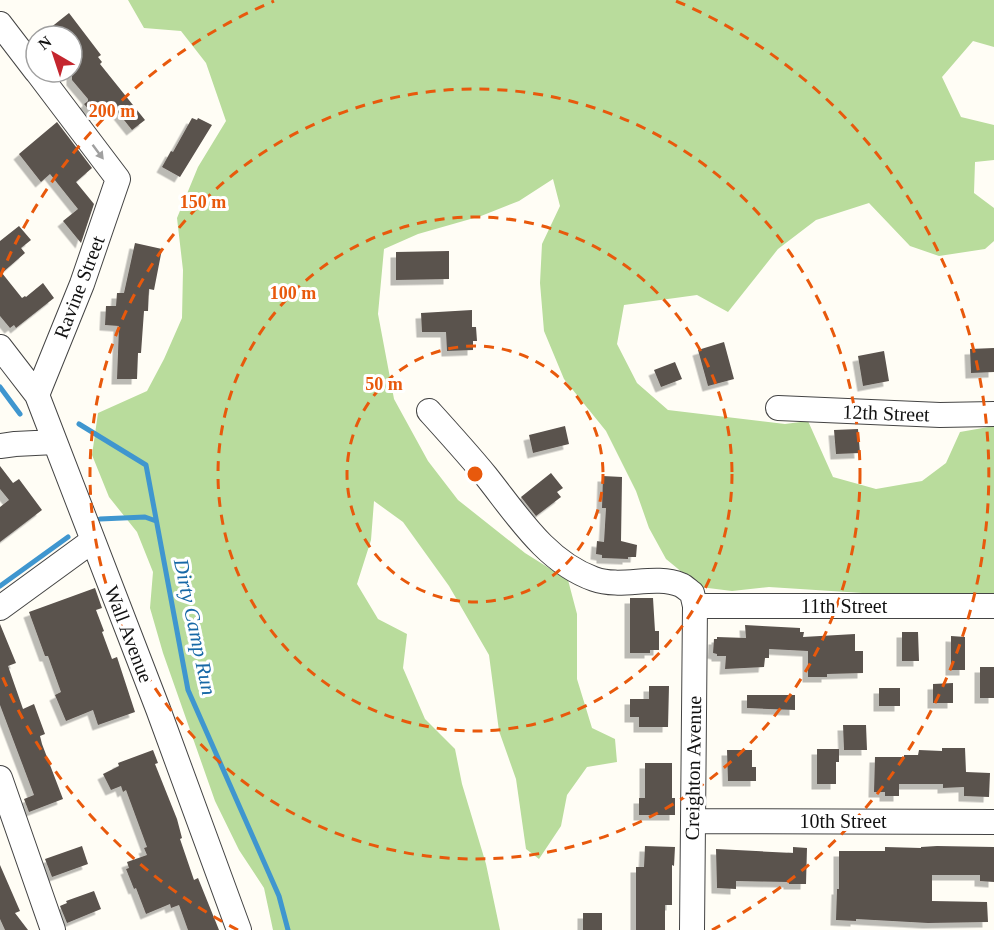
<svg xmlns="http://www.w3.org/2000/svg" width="994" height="930" font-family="Georgia,serif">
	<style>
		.forest { fill: #b9dc9c }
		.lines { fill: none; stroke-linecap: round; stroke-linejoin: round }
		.stream { stroke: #3f96cf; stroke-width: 5 }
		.building { fill: #5a524d; filter: url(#shadow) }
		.minor-casing { stroke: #444; stroke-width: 26 }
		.minor { stroke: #fff; stroke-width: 24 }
		.oneway { fill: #a0a0a0 }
		.ring { fill: none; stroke: #e8590c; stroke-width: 3; stroke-dasharray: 10 8 }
		.labels { text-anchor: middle; stroke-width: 6; stroke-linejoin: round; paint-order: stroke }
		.street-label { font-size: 20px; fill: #111; stroke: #fff }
		.water-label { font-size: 21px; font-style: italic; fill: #1768a6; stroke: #fff }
		.centre { fill: #e8590c; stroke: #fff; stroke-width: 3 }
		.ring-label { font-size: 18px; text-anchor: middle; font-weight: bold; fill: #e8590c; stroke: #fff; stroke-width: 6; stroke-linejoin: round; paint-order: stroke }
	</style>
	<defs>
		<filter id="shadow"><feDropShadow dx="-5.5" dy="5.5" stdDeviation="0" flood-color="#0004"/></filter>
	</defs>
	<rect width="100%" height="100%" fill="#fffdf5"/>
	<path class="forest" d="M 128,0 L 994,0 L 994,47 L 973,41 L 942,77 L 961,117 L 994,125 L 994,160 L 975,162 L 974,193 L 994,208 L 994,241 L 985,249 L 939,256 L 910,246 L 869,203 L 816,220 L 778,249 L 728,312 L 697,295 L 624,305 L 617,344 L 637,383 L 668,410 L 785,424 L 808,421 L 833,477 L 876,489 L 922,481 L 946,463 L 960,432 L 994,426 L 994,597 L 909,596 L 769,587 L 732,591 L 700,587 L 666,559 L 649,528 L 636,491 L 606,431 L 564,379 L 544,331 L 540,283 L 542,244 L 560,206 L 553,179 L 519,201 L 481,216 L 418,234 L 384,249 L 378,314 L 394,399 L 428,461 L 458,500 L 525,553 L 568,580 L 577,614 L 577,679 L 592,728 L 615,739 L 617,762 L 587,767 L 567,795 L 561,826 L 539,859 L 526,849 L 516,779 L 499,731 L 489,655 L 449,586 L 403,522 L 374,501 L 371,540 L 357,584 L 378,619 L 407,634 L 403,668 L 425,719 L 455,749 L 462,784 L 486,864 L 500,930 L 273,930 L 264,888 L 239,850 L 215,801 L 163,653 L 150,608 L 153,572 L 137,532 L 109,497 L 92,455 L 98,413 L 147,391 L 164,359 L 182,318 L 183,270 L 177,218 L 198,167 L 226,121 L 206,63 L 181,31 L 144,28 Z"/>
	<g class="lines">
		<path class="stream" d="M 0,387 L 20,414
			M 79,424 L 146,465 L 188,690 L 279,896 L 288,930
			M 100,519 L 145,517 L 156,521
			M 0,586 L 68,537"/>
	</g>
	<path class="building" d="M 69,13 L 101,55 L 98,57 L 102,62 L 100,64 L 145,120 L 132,130 L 112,105 L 100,115 L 98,113 L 94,116 L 84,104 L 88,101 L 88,99 L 72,80 L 72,36 L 40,36 Z
		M 192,118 L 197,120 L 198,118 L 212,125 L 180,177 L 162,167 L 171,151 L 173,152 Z
		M 57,122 L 92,168 L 76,182 L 94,204 L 81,243 L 63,221 L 78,209 L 50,174 L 41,182 L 19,154 Z
		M 19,226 L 31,240 L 21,248 L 25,253 L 2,273 L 22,298 L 25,296 L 26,297 L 43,283 L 54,298 L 16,328 L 14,325 L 10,328 L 0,316 L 0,241 Z
		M 135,243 L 162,249 L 154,290 L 149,289 L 148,311 L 144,311 L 141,353 L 138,353 L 137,379 L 117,379 L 119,326 L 105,325 L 106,306 L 116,306 L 117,293 L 124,293 Z
		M 449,251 L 449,279 L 396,280 L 396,252 Z
		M 472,310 L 472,327 L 476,327 L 477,341 L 473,341 L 473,350 L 447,351 L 446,332 L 422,332 L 421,313 Z
		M 724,342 L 734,379 L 708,386 L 698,350 Z
		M 994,348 L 994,372 L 971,373 L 970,349 Z
		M 884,351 L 889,381 L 863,386 L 858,356 Z
		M 675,362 L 682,379 L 661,387 L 654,370 Z
		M 565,426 L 569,444 L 533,453 L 529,435 Z
		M 858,429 L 860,453 L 836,454 L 834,430 Z
		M 0,466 L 13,483 L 19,479 L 42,510 L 0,542 L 0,507 L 9,500 L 0,489 Z
		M 551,473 L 563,488 L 557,492 L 561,497 L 536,516 L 521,497 Z
		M 603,476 L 622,477 L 621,541 L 637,545 L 636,557 L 628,557 L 628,559 L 602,558 L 602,555 L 596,554 L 597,541 L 604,542 L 606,508 L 602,508 Z
		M 95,588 L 102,608 L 96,610 L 104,631 L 102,632 L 112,659 L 117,657 L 135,712 L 98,725 L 93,710 L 66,721 L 55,695 L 61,692 L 48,656 L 45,656 L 29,612 Z
		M 630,598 L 653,598 L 655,631 L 659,631 L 659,650 L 650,650 L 650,653 L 630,653 Z
		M 0,624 L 16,663 L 8,666 L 23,709 L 34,704 L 45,734 L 40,736 L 42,744 L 63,799 L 29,812 L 24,799 L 34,795 L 0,705 Z
		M 745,625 L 800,628 L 800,632 L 804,632 L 803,637 L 855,634 L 855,651 L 863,651 L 863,673 L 827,674 L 827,677 L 808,677 L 808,651 L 769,649 L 769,658 L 765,658 L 764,667 L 725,669 L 726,656 L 717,656 L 717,654 L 713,653 L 714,639 L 717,639 L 717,637 L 746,638 Z
		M 902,632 L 918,632 L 919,661 L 902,661 Z
		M 951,636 L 965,637 L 965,670 L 951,670 Z
		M 980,667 L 994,667 L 994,698 L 980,698 Z
		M 953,683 L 953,703 L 933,703 L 933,684 Z
		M 649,686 L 669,686 L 668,727 L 639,727 L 639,717 L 630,717 L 630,699 L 649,699 Z
		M 879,688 L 900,688 L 900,706 L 879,706 Z
		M 747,695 L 795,695 L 795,710 L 747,708 Z
		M 843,725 L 866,725 L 867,750 L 844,750 Z
		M 942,748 L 965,748 L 966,772 L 990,773 L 989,797 L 964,796 L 964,787 L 943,788 L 943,784 L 899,784 L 899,796 L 885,796 L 885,792 L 874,792 L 875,757 L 904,757 L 904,755 L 918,755 L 919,750 L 942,751 Z
		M 817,749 L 839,749 L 839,762 L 836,762 L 836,784 L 817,784 Z
		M 153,750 L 158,763 L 155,764 L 177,819 L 182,838 L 180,839 L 194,880 L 198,878 L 219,930 L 188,930 L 179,905 L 171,908 L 170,904 L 146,914 L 136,888 L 134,889 L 126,869 L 129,868 L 127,862 L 147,855 L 144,848 L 147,847 L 126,790 L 123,792 L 121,786 L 111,790 L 103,774 L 119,766 L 118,763 Z
		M 727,750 L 752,750 L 752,767 L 756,767 L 756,781 L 728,781 Z
		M 645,763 L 672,763 L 672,798 L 675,798 L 675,815 L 639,815 L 639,798 L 645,798 Z
		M 82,846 L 88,864 L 52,877 L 45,859 Z
		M 645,846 L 675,847 L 674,866 L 672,865 L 672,905 L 665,905 L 665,930 L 636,930 L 636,867 L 644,867 Z
		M 937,846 L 994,847 L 994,882 L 980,881 L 980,875 L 932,875 L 932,901 L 987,902 L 988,922 L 928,923 L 856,919 L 856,921 L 836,920 L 837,889 L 839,889 L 839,851 L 885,851 L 885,847 L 921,848 L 921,847 Z
		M 793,847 L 807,848 L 806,884 L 789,884 L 789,882 L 736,881 L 736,889 L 717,888 L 716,849 L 793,853 Z
		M 0,865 L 20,911 L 15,913 L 28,930 L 5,930 L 0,919 Z
		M 94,891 L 101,909 L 67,923 L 60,906 L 67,903 L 66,901 Z
		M 583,913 L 602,913 L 602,930 L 583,930 Z"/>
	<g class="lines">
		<defs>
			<path id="minor" d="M 0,24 L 36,71
				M 37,72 L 118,179 L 82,284 L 37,395
				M 0,347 L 37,395 L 158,709 L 239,930
				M 778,408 L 940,415 L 994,414
				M 429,411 C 448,432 468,454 486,476 C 517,515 546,562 594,579 C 622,589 654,574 681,585 C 685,587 689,591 692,593 L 695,606 L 692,930
				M 0,446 L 15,444 L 55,442
				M 695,606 L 994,606
				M 0,608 L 92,541
				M 0,778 L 53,930
				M 693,821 L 994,822"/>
		</defs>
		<use href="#minor" class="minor-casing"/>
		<use href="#minor" class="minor"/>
	</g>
	<defs><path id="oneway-solid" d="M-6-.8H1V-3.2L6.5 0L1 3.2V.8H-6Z" transform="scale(1.5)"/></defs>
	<use class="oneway" href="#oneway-solid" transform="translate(98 152) rotate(53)"/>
	<g class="ring">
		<circle cx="475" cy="474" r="128"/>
		<circle cx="475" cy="474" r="257"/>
		<circle cx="475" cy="474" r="385"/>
		<path d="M238 930A514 514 0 0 1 0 671M0 277A514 514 0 0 1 274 1M676 1A514 514 0 0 1 712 930"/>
	</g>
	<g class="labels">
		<g class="street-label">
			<text transform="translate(79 287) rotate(-69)" y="7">Ravine Street</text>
			<text transform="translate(886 413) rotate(2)" y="7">12th Street</text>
			<text x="844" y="613">11th Street</text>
			<text transform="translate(129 634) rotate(69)" y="7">Wall Avenue</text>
			<text transform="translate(693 768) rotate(-89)" y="7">Creighton Avenue</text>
			<text x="843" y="828">10th Street</text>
		</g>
		<g class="water-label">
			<text transform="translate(195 627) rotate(78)" y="7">Dirty Camp Run</text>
		</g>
	</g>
	<circle cx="475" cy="474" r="9" class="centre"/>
	<g class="ring-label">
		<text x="112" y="117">200 m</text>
		<text x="203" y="208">150 m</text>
		<text x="293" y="299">100 m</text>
		<text x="384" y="390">50 m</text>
	</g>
	<g transform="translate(54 54) rotate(321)"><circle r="28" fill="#ffffff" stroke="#a0a0a0" stroke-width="1.5"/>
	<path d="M0-4.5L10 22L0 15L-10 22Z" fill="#c4262e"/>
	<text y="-9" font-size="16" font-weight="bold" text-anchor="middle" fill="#111111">N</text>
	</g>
</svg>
